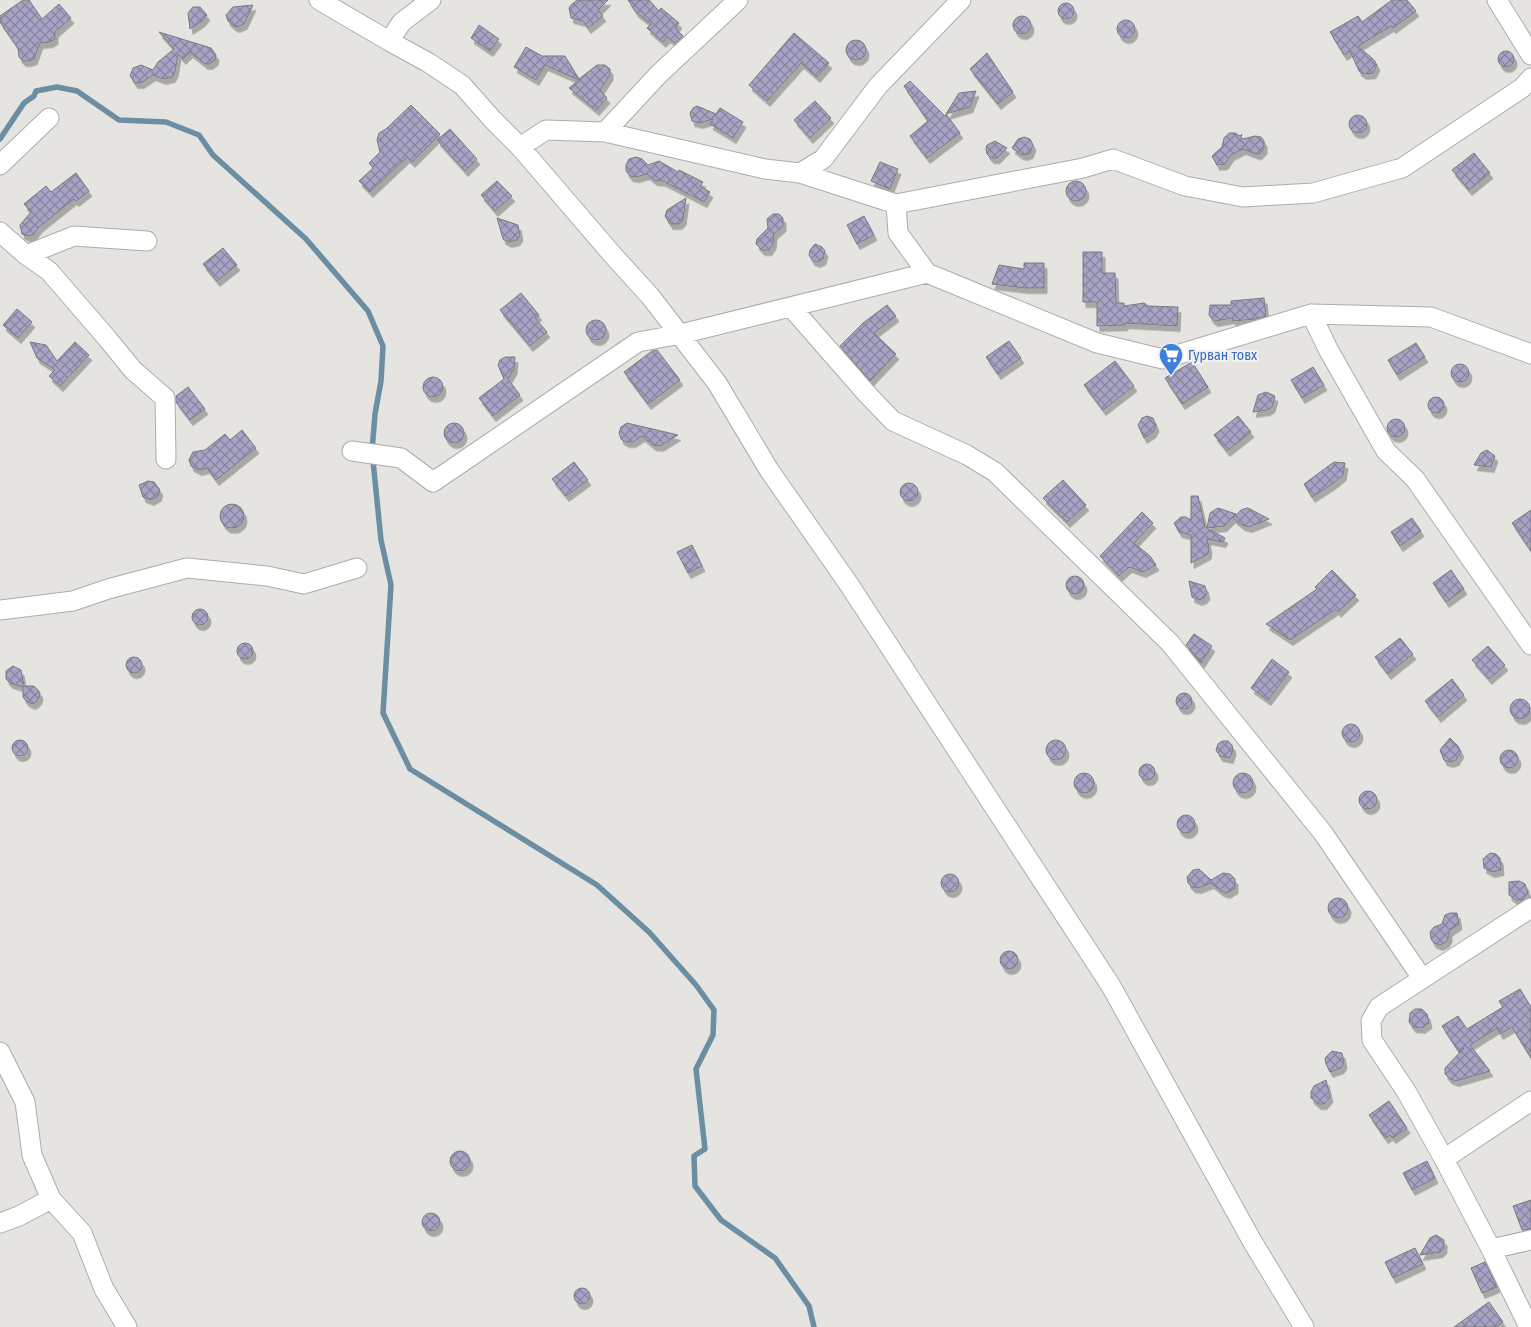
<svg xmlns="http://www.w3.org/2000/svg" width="1531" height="1327" font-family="'Fira Sans Condensed',sans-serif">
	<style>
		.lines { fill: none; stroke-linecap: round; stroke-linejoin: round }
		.stream { stroke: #6c8ea2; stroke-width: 5.5 }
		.building { fill: url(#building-cross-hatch); stroke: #7b7b7e; filter: url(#shadow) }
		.minor-casing { stroke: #adaca9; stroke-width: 21 }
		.minor { stroke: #fff; stroke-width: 19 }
		.labels { text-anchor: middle; stroke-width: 4.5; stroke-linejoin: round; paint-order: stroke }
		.shop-label { font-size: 14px; fill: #366cbe; stroke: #f2f1ee; text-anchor: start }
	</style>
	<defs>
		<pattern id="building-cross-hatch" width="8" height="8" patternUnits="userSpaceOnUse" patternTransform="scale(1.25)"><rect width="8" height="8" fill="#a6a3c5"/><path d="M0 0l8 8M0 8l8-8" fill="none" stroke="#86849f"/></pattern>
		<filter id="shadow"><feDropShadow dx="3" dy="5.5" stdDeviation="0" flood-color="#0004"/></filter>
	</defs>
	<rect width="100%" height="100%" fill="#e5e4e1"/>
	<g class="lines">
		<path class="stream" d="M 0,139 L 24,103 L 34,96 L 36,91 L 57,87 L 77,91 L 119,120 L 166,122 L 199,135 L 213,155 L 306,239 L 368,311 L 383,346 L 381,381 L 375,414 L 372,451 L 381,540 L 391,585 L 383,713 L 410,769 L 597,885 L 649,932 L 696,985 L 714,1010 L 713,1035 L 696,1069 L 705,1149 L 694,1156 L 695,1186 L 721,1220 L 775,1258 L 809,1306 L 814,1327"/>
	</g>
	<path class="building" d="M 23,0 L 29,0 L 42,19 L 59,4 L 71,18 L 55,32 L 55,39 L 50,42 L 40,43 L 34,59 L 29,61 L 23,61 L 19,57 L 18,48 L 0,22 L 0,16 Z
		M 577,0 L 608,0 L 598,10 L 603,16 L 588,28 L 583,21 L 571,18 L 569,8 L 571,5 Z
		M 628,0 L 649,0 L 659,11 L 661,8 L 679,23 L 675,28 L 683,36 L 675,43 L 667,37 L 663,42 L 647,28 L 651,24 L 636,12 Z
		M 1392,0 L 1407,0 L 1416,11 L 1393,28 L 1391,26 L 1358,46 L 1374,60 L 1377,65 L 1373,73 L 1364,74 L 1359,71 L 1350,51 L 1344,55 L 1330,32 L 1358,16 L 1362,22 Z
		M1058 11a8 8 0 1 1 16 0a8 8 0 1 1-16 0Z
		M 253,5 L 244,24 L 237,27 L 234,26 L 228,21 L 226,15 L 233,7 Z
		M 193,7 L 200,7 L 207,15 L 202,21 L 190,29 L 188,13 Z
		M1013 25a9 9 0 1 1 18 0a9 9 0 1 1-18 0Z
		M1117 29a9 9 0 1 1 18 0a9 9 0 1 1-18 0Z
		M 479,25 L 499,39 L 490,51 L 471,38 Z
		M 159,32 L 211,48 L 216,55 L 215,60 L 210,64 L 205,64 L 190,52 L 183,59 L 178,54 L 175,72 L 172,77 L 163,79 L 153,75 L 141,83 L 135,83 L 130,76 L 133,68 L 141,65 L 153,70 L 158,62 L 174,49 Z
		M 794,33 L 829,63 L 817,77 L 801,63 L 767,101 L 749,85 Z
		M846 50a10 10 0 1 1 20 0a10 10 0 1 1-20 0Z
		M 526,47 L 542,56 L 565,56 L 579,79 L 597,65 L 605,65 L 610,69 L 610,75 L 600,90 L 607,98 L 596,110 L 569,88 L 579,80 L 545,65 L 536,80 L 514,67 Z
		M1498 59a8 8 0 1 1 16 0a8 8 0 1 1-16 0Z
		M 987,53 L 1013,92 L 998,104 L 970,69 Z
		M 910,81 L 945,116 L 946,114 L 960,133 L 927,158 L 910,136 L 928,121 L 904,86 Z
		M 976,91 L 970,107 L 946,114 L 959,93 Z
		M 815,101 L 831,118 L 810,138 L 794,120 Z
		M 411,105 L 440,134 L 412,162 L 407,157 L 370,192 L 359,181 L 373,168 L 369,163 L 380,152 L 377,140 L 379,133 L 386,129 Z
		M 697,106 L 716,114 L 720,108 L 743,122 L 733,138 L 710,124 L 713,119 L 700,123 L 692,121 L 690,113 L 693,108 Z
		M1349 124a9 9 0 1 1 18 0a9 9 0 1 1-18 0Z
		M 450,129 L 477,159 L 465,171 L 437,140 Z
		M 1229,133 L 1235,133 L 1240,136 L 1242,134 L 1241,137 L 1243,139 L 1255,136 L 1261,137 L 1264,141 L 1264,149 L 1259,154 L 1256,154 L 1243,149 L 1231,155 L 1225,164 L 1217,165 L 1212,156 L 1222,147 L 1224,138 Z
		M 1024,137 L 1030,139 L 1033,145 L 1030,153 L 1025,155 L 1020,154 L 1012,148 L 1018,139 Z
		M 995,141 L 1007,148 L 997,158 L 991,158 L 987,154 L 986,149 L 987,145 Z
		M 1474,153 L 1490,173 L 1469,190 L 1452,170 Z
		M 636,157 L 642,159 L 648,165 L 659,161 L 678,172 L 679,170 L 703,182 L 700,186 L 710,192 L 704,202 L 663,181 L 654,180 L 647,174 L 636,177 L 630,176 L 626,171 L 626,165 L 629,159 Z
		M 880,162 L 898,169 L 890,189 L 871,181 Z
		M 76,173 L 89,191 L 76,201 L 74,199 L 39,227 L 33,235 L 27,236 L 22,234 L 20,225 L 31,212 L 24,204 L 46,186 L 51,192 Z
		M1066 191a10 10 0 1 1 20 0a10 10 0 1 1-20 0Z
		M 497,181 L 512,196 L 495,211 L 481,195 Z
		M 686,198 L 683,220 L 679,224 L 670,224 L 665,216 L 667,210 Z
		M 773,214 L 779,214 L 783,218 L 783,226 L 774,234 L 773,244 L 769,250 L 762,250 L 756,244 L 757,239 L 768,228 L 767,219 Z
		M 864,216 L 874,235 L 857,244 L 847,225 Z
		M 497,218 L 518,225 L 520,235 L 517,240 L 509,242 L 503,239 Z
		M 815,244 L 822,247 L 825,251 L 823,259 L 817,262 L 812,260 L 809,255 L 810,250 Z
		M 223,248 L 237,265 L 217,281 L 203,264 Z
		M 1083,252 L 1102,252 L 1102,273 L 1115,273 L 1116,303 L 1124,303 L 1124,306 L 1144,303 L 1148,306 L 1178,307 L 1177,326 L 1125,323 L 1125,325 L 1097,326 L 1097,302 L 1083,302 Z
		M 1024,263 L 1044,263 L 1044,288 L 1025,288 L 992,284 L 999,265 L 1024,269 Z
		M 521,293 L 539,315 L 535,318 L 547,332 L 530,346 L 500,310 Z
		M 1264,298 L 1266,316 L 1255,319 L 1233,321 L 1232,318 L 1215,321 L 1211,318 L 1209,315 L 1210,305 L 1231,305 L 1231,301 Z
		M 887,305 L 896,316 L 874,333 L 896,354 L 870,381 L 840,346 L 863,323 Z
		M 17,309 L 32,322 L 18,338 L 3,325 Z
		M586 330a10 10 0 1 1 20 0a10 10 0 1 1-20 0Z
		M 1009,341 L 1021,358 L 998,374 L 986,357 Z
		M 30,342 L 46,345 L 57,361 L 75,342 L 89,355 L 60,386 L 49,376 L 55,370 L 37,358 Z
		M 1416,343 L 1425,357 L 1397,375 L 1388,360 Z
		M 657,350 L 680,380 L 648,404 L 624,372 L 652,351 Z
		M 505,357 L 515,357 L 514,369 L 508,379 L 520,395 L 493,416 L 479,398 L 504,379 L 498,365 L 500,360 Z
		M 1115,361 L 1134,386 L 1103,410 L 1084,385 Z
		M 1192,362 L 1208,387 L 1182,404 L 1165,378 Z
		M1451 373a9 9 0 1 1 18 0a9 9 0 1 1-18 0Z
		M 1313,367 L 1324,385 L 1302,398 L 1291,380 Z
		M423 387a10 10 0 1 1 20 0a10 10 0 1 1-20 0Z
		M 188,387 L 205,409 L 190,420 L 176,402 L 176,396 Z
		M 1266,392 L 1275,396 L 1272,407 L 1267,410 L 1253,412 L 1258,395 Z
		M1428 405a8 8 0 1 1 16 0a8 8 0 1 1-16 0Z
		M 1147,416 L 1153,418 L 1156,426 L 1153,432 L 1144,438 L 1138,425 L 1142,418 Z
		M 1238,416 L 1251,432 L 1227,451 L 1214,435 Z
		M1387 428a9 9 0 1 1 18 0a9 9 0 1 1-18 0Z
		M444 433a10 10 0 1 1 20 0a10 10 0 1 1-20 0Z
		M 627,423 L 678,435 L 660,446 L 653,445 L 642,436 L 633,442 L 626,442 L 621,439 L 619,433 L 621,427 Z
		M 242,430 L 256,448 L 216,480 L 207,468 L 199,470 L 191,466 L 189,460 L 193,452 L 205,450 L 225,434 L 230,440 Z
		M 1487,450 L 1495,456 L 1491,467 L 1474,465 L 1481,453 Z
		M 574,462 L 588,480 L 566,496 L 552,479 Z
		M 1334,462 L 1345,463 L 1343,475 L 1335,482 L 1312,497 L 1304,484 Z
		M 1063,480 L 1086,505 L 1067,522 L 1043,498 Z
		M 148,481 L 154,482 L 160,490 L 158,496 L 151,500 L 143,497 L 139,485 Z
		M900 492a9 9 0 1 1 18 0a9 9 0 1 1-18 0Z
		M 1191,496 L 1198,496 L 1205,527 L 1225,538 L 1223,542 L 1207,539 L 1209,548 L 1208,554 L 1191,563 L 1191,535 L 1179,532 L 1174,523 L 1181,517 L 1186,517 L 1191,520 Z
		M220 516a12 12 0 1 1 24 0a12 12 0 1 1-24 0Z
		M 1218,508 L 1236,514 L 1224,526 L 1207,528 L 1210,513 Z
		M 1247,508 L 1250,509 L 1269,519 L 1249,527 L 1242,525 L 1233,518 L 1241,510 Z
		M 1531,510 L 1531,551 L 1512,523 Z
		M 1142,512 L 1153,523 L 1134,543 L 1150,556 L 1156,565 L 1143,572 L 1129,567 L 1119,576 L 1100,556 Z
		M 1412,518 L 1421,531 L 1400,546 L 1391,532 Z
		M 692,545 L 702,566 L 688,573 L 677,552 Z
		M 1332,570 L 1356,595 L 1338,612 L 1336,609 L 1290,640 L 1266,624 L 1317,589 L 1315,587 Z
		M 1451,570 L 1464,589 L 1446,602 L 1433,583 Z
		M1066 585a9 9 0 1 1 18 0a9 9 0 1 1-18 0Z
		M 1189,581 L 1205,586 L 1207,594 L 1204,598 L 1199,600 L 1192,597 Z
		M192 617a8 8 0 1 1 16 0a8 8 0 1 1-16 0Z
		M 1194,634 L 1212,646 L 1201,663 L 1186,645 Z
		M 1400,638 L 1413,654 L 1388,674 L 1375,657 Z
		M237 651a8 8 0 1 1 16 0a8 8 0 1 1-16 0Z
		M 1488,646 L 1505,665 L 1489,679 L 1472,660 Z
		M126 665a8 8 0 1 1 16 0a8 8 0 1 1-16 0Z
		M 1272,659 L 1289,672 L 1268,700 L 1251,688 Z
		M 13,666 L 21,670 L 24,686 L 34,686 L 38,690 L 40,693 L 39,698 L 36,702 L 32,704 L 26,701 L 23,697 L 23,687 L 10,683 L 6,679 L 6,671 Z
		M 1452,679 L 1464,695 L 1438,717 L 1425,701 Z
		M1176 701a8 8 0 1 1 16 0a8 8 0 1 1-16 0Z
		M1510 709a10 10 0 1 1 20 0a10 10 0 1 1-20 0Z
		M1342 733a9 9 0 1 1 18 0a9 9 0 1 1-18 0Z
		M 1450,738 L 1458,746 L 1461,752 L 1456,760 L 1450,762 L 1444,760 L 1440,750 Z
		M12 748a8 8 0 1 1 16 0a8 8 0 1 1-16 0Z
		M1046 750a10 10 0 1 1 20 0a10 10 0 1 1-20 0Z
		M 1222,741 L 1228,741 L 1232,745 L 1233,750 L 1230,758 L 1220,756 L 1216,750 L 1218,744 Z
		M1500 759a9 9 0 1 1 18 0a9 9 0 1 1-18 0Z
		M1139 772a8 8 0 1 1 16 0a8 8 0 1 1-16 0Z
		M1074 783a10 10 0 1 1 20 0a10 10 0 1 1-20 0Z
		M1233 783a10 10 0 1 1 20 0a10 10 0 1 1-20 0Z
		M1359 800a9 9 0 1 1 18 0a9 9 0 1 1-18 0Z
		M1177 824a9 9 0 1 1 18 0a9 9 0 1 1-18 0Z
		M 1490,853 L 1496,854 L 1500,858 L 1501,870 L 1492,872 L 1484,868 L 1483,859 Z
		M 1199,869 L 1211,880 L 1223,873 L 1230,874 L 1235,879 L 1235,888 L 1227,893 L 1221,891 L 1211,883 L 1198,888 L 1192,887 L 1188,883 L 1187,877 L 1193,870 Z
		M941 883a9 9 0 1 1 18 0a9 9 0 1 1-18 0Z
		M 1519,881 L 1525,884 L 1528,893 L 1522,900 L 1516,900 L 1509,895 L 1509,882 Z
		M1328 908a10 10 0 1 1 20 0a10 10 0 1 1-20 0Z
		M 1450,913 L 1457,913 L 1459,924 L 1449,931 L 1449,937 L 1446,942 L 1440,945 L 1434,943 L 1431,939 L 1430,932 L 1434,927 L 1442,924 L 1445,915 Z
		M1000 960a9 9 0 1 1 18 0a9 9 0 1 1-18 0Z
		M 1520,989 L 1531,1007 L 1531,1058 L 1512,1027 L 1500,1034 L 1497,1028 L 1470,1045 L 1490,1071 L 1456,1081 L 1450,1079 L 1445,1074 L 1445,1068 L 1464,1048 L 1459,1052 L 1442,1026 L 1458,1016 L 1467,1029 L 1503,1007 L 1499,1001 Z
		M 1415,1009 L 1422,1009 L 1427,1014 L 1429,1023 L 1422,1028 L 1413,1027 L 1409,1022 L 1410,1013 Z
		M 1332,1051 L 1342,1053 L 1344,1063 L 1341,1068 L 1330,1072 L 1326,1064 L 1325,1058 Z
		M 1326,1080 L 1330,1097 L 1324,1104 L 1318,1104 L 1311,1098 L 1311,1092 L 1314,1086 Z
		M 1389,1101 L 1407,1128 L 1393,1138 L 1390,1135 L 1385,1138 L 1369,1115 Z
		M450 1161a10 10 0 1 1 20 0a10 10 0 1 1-20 0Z
		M 1427,1161 L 1435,1178 L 1412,1190 L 1403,1173 Z
		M 1531,1200 L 1531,1229 L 1522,1230 L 1513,1206 Z
		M422 1222a9 9 0 1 1 18 0a9 9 0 1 1-18 0Z
		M 1436,1235 L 1444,1240 L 1444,1248 L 1440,1252 L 1420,1255 L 1430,1238 Z
		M 1415,1248 L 1423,1264 L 1393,1278 L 1385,1262 Z
		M 1485,1262 L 1497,1287 L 1482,1293 L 1471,1268 Z
		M574 1296a8 8 0 1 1 16 0a8 8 0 1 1-16 0Z
		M 1489,1302 L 1503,1322 L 1495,1327 L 1454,1327 Z"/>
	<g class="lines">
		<defs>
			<path id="minor" d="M 319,0 L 389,41 L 429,63 L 462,85 L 493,120 L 520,147 L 611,253 L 650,296 L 717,383 L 769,470 L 848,583 L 1111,986 L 1252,1241 L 1304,1327
				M 1497,0 L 1531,55
				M 389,41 L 402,22 L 431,0
				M 605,132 L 659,74 L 738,0
				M 520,147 L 546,130 L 605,132 L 765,169 L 800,173 L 823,159 L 878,86 L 961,0
				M 0,165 L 49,118
				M 800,173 L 896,204 L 898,233 L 927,273
				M 896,204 L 1083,168 L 1113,159 L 1185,186 L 1243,197 L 1313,193 L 1402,168 L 1522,88 L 1531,78
				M 0,232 L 26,255 L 49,271 L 106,337 L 133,370 L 165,398 L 166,459
				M 26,255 L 74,236 L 147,241
				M 791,307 L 867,394 L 893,421 L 967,455 L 995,472 L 1170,643 L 1323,833 L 1422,978
				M 1311,314 L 1329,351 L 1386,451 L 1415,479 L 1531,645
				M 352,451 L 401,458 L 433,482 L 638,342 L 681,334 L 927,273 L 1097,343 L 1163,359 L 1311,314 L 1431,317 L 1531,354
				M 0,610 L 73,601 L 108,589 L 187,568 L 267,576 L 304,584 L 357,568
				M 0,1052 L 25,1102 L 32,1155 L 51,1199
				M 1444,1159 L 1531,1101
				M 0,1223 L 19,1216 L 51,1199 L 82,1233 L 104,1289 L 127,1327
				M 1491,1249 L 1531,1240
				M 1529,1327 L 1491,1249 L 1444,1159 L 1406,1091 L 1372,1040 L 1371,1021 L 1379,1007 L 1531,908"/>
		</defs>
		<use href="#minor" class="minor-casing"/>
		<use href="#minor" class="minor"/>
	</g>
	<defs>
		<symbol id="supermarket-pin" viewBox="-11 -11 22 30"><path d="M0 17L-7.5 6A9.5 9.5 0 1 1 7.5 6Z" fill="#3f7fe0" stroke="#f2f1ee"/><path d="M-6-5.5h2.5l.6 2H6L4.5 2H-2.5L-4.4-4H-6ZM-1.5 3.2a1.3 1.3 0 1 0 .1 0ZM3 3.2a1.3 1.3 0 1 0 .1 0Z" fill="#fff"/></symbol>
	</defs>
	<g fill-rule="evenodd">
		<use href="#supermarket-pin" x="1157" y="341" width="28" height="38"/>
	</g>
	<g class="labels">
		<g class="shop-label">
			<text x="1188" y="360">Гурван товх</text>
		</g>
	</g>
</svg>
